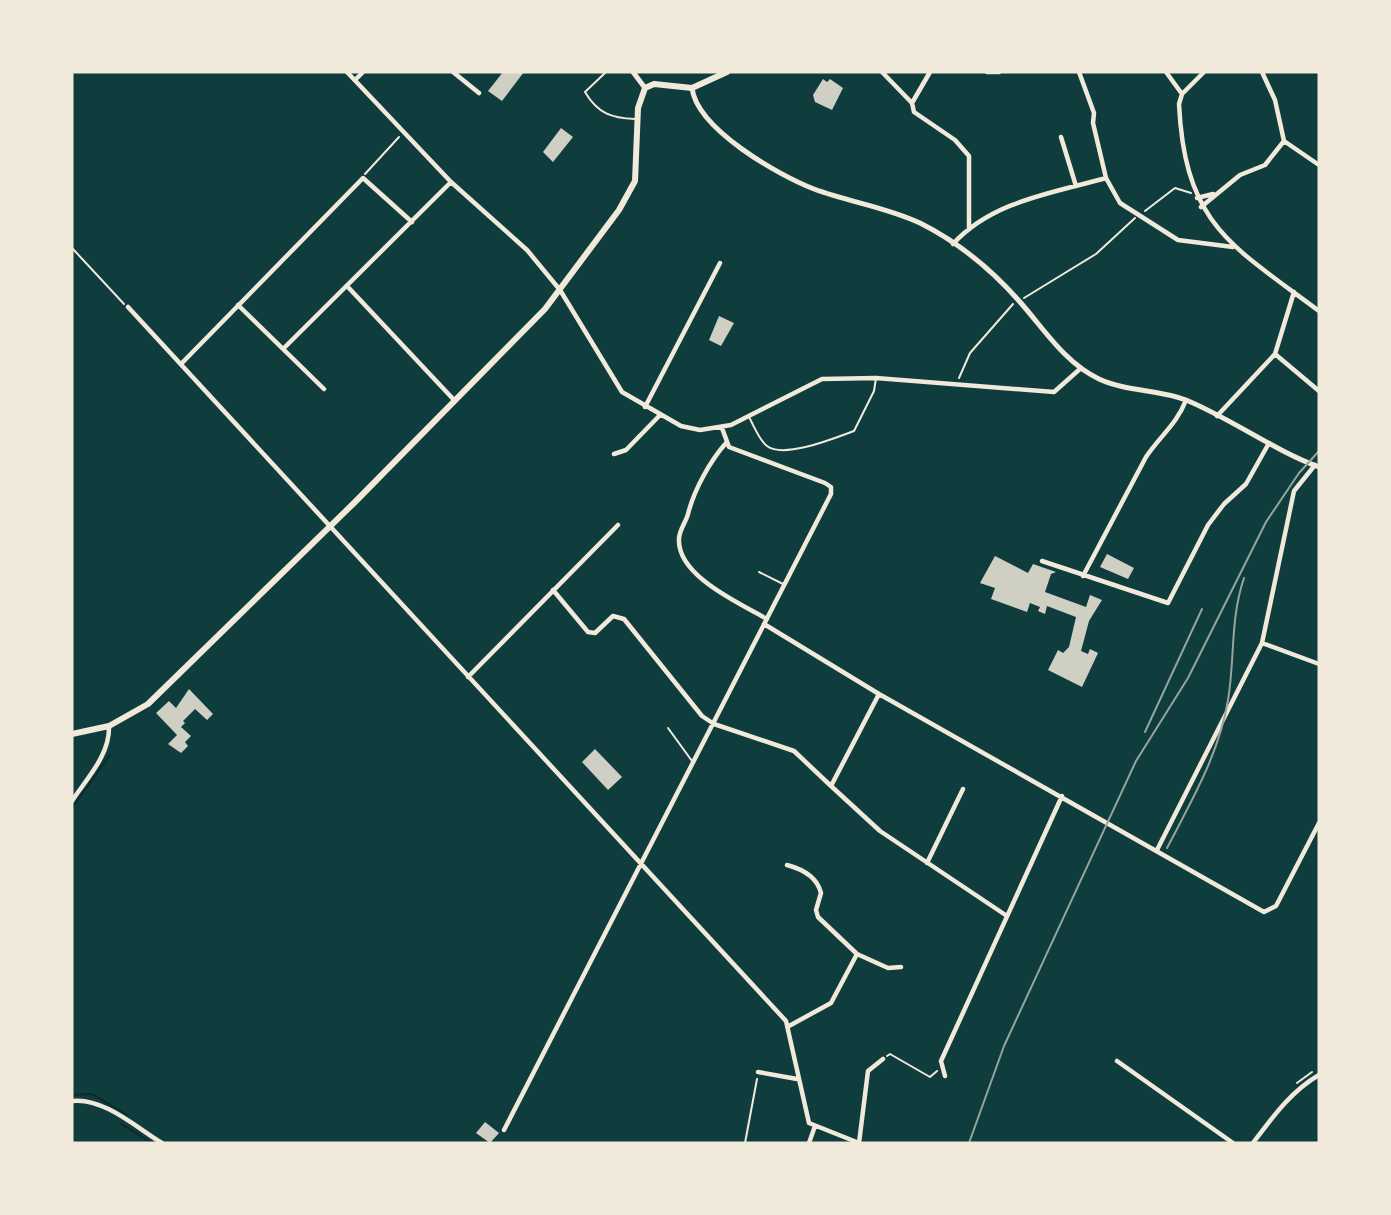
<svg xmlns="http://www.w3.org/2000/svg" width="1391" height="1215" font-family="Barlow,sans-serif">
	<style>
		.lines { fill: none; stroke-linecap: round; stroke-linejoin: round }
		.stream { stroke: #0a2a2b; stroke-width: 2 }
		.building { fill: #cfcfc3 }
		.path { stroke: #f1e9da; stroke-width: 2 }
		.service { stroke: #f1e9da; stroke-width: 2 }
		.minor { stroke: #f1e9da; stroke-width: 4.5 }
		.tertiary { stroke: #f1e9da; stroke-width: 5 }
		.secondary { stroke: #f1e9da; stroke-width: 6 }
		.rail { stroke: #97a49c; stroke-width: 2 }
	</style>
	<rect width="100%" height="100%" fill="#0f3d3e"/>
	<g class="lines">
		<path class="stream" d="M 72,808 L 110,755
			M 72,1095 L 92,1094 L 127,1115
			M 121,1124 L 152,1143"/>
	</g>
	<path class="building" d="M 503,72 L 524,72 L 502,101 L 488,91 Z
		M 823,79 L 827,82 L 830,79 L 843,88 L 832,110 L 815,102 L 813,95 Z
		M 561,128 L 573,137 L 553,162 L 543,152 Z
		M 719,316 L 734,323 L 721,346 L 709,340 Z
		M 1107,554 L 1134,568 L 1128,579 L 1100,567 Z
		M 995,556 L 1028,573 L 1033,564 L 1056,572 L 1051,574 L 1045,592 L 1086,607 L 1090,595 L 1102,600 L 1089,621 L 1081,651 L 1088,654 L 1090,649 L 1098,653 L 1082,687 L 1048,670 L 1058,650 L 1063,653 L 1069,647 L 1076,617 L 1047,606 L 1045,614 L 1038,611 L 1040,607 L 1030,603 L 1027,612 L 991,599 L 995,588 L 980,583 Z
		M 189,689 L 213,714 L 207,720 L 195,709 L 183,721 L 185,723 L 181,727 L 191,736 L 185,742 L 188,746 L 181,753 L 168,744 L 177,735 L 156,713 L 169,701 L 176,708 Z
		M 595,749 L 622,777 L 608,790 L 582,762 Z
		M 485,1122 L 499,1133 L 490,1143 L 476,1133 Z"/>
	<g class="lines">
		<path class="path" d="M 365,174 L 399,137
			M 1145,211 L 1175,188 L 1191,193
			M 72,248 L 124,304
			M 1024,298 L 1096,254 L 1135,218
			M 959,378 L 970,353 L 1013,304
			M 887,1056 L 890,1054 L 930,1077 L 937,1071
			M 1297,1083 L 1312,1072
			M 745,1143 L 757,1079"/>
		<path class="service" d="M 606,72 L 585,92 C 598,114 612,118 635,119
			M 749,417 C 754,426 759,440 767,446 C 784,459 835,438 854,431 L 874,391 L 876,378
			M 759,572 L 783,584
			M 668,728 L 692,761"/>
		<path class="minor" d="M 347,72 L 451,182 L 527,250 L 560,290 L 622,392 L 681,426 L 700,430 L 731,425 L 822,379 L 876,378 L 1054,392 L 1081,368
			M 453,72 L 479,93
			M 882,72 L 912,103 L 914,112 L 955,140 L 969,156 L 969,229
			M 987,72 L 999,72
			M 1079,72 L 1094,113 L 1093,123 L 1106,178 L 1120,203 L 1178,240 L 1233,247
			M 1166,72 L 1182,94
			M 1204,72 L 1182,94 L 1179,104 C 1185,225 1231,245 1319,311
			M 355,80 L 363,72
			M 912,103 L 930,72
			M 1061,137 L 1076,186
			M 1284,141 L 1319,165
			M 1197,198 L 1213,194
			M 1201,207 L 1240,175 L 1265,165 L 1284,141 L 1275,100 L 1262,72
			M 953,244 C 992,201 1053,193 1106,178
			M 347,286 L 455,401
			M 238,305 L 324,389
			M 128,307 L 786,1021 L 809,1123 L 859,1143 L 868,1071 L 883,1059
			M 283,349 L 451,182
			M 1275,354 L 1319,391
			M 181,364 L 363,178 L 412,222
			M 645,407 L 720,263
			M 1217,416 L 1275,354 L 1294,292
			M 726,443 C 710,461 694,490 688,514 C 686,522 679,530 679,539 C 677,576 741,604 767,619
			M 614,454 L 626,450 L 660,415
			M 1042,561 L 1168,603 L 1208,525 L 1224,504 L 1246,484 L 1269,443
			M 1083,576 L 1146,457 C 1160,436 1177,424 1186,400
			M 553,590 L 588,632 L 595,633 L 613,616 L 624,619 L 702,716 L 714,724 L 794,751 L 831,786
			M 764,624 L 879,694 L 1264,912 L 1276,906 L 1319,823
			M 1262,643 L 1319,664
			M 468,677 L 618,525
			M 879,694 L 831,786 L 880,831 L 1007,916
			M 72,801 C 87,778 110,755 109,726
			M 1157,850 L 1262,643 L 1294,491 L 1315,465
			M 927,863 L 963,789
			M 787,865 C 802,869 817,876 821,893 L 816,910 L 818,917 L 857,954
			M 789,1026 L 831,1003 L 857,954 L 888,968 L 901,967
			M 1117,1061 L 1233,1143
			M 758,1072 L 797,1079
			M 945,1076 L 941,1061 L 1062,796
			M 72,1101 C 103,1097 137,1128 162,1143
			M 504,1130 L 831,494 L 831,487 L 825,483 L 729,447 L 722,428
			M 809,1143 L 815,1126
			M 1253,1143 C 1272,1118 1291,1091 1319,1075"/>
		<path class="tertiary" d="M 633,72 L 645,88
			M 692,88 C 697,129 778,175 814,189 C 849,202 886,207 920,223 C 958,242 992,270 1020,302 C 1044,329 1065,363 1099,379 C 1127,392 1158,389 1186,400 C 1232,419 1273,450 1319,467"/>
		<path class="secondary" d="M 72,734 L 109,726 L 148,704 L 355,502 L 545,309 L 619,210 L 635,181 L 638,108 L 645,88 L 654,84 L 692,88 L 727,72"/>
		<path class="rail" d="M 1145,732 L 1202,609
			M 1167,848 C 1192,800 1219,754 1228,700 C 1235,659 1230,619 1244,578
			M 969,1143 L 1004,1046 L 1136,761 L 1188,678 L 1266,522 L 1299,473 L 1319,451"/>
	</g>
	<rect width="1391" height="1215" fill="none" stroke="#f1e9da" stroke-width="147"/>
</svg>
